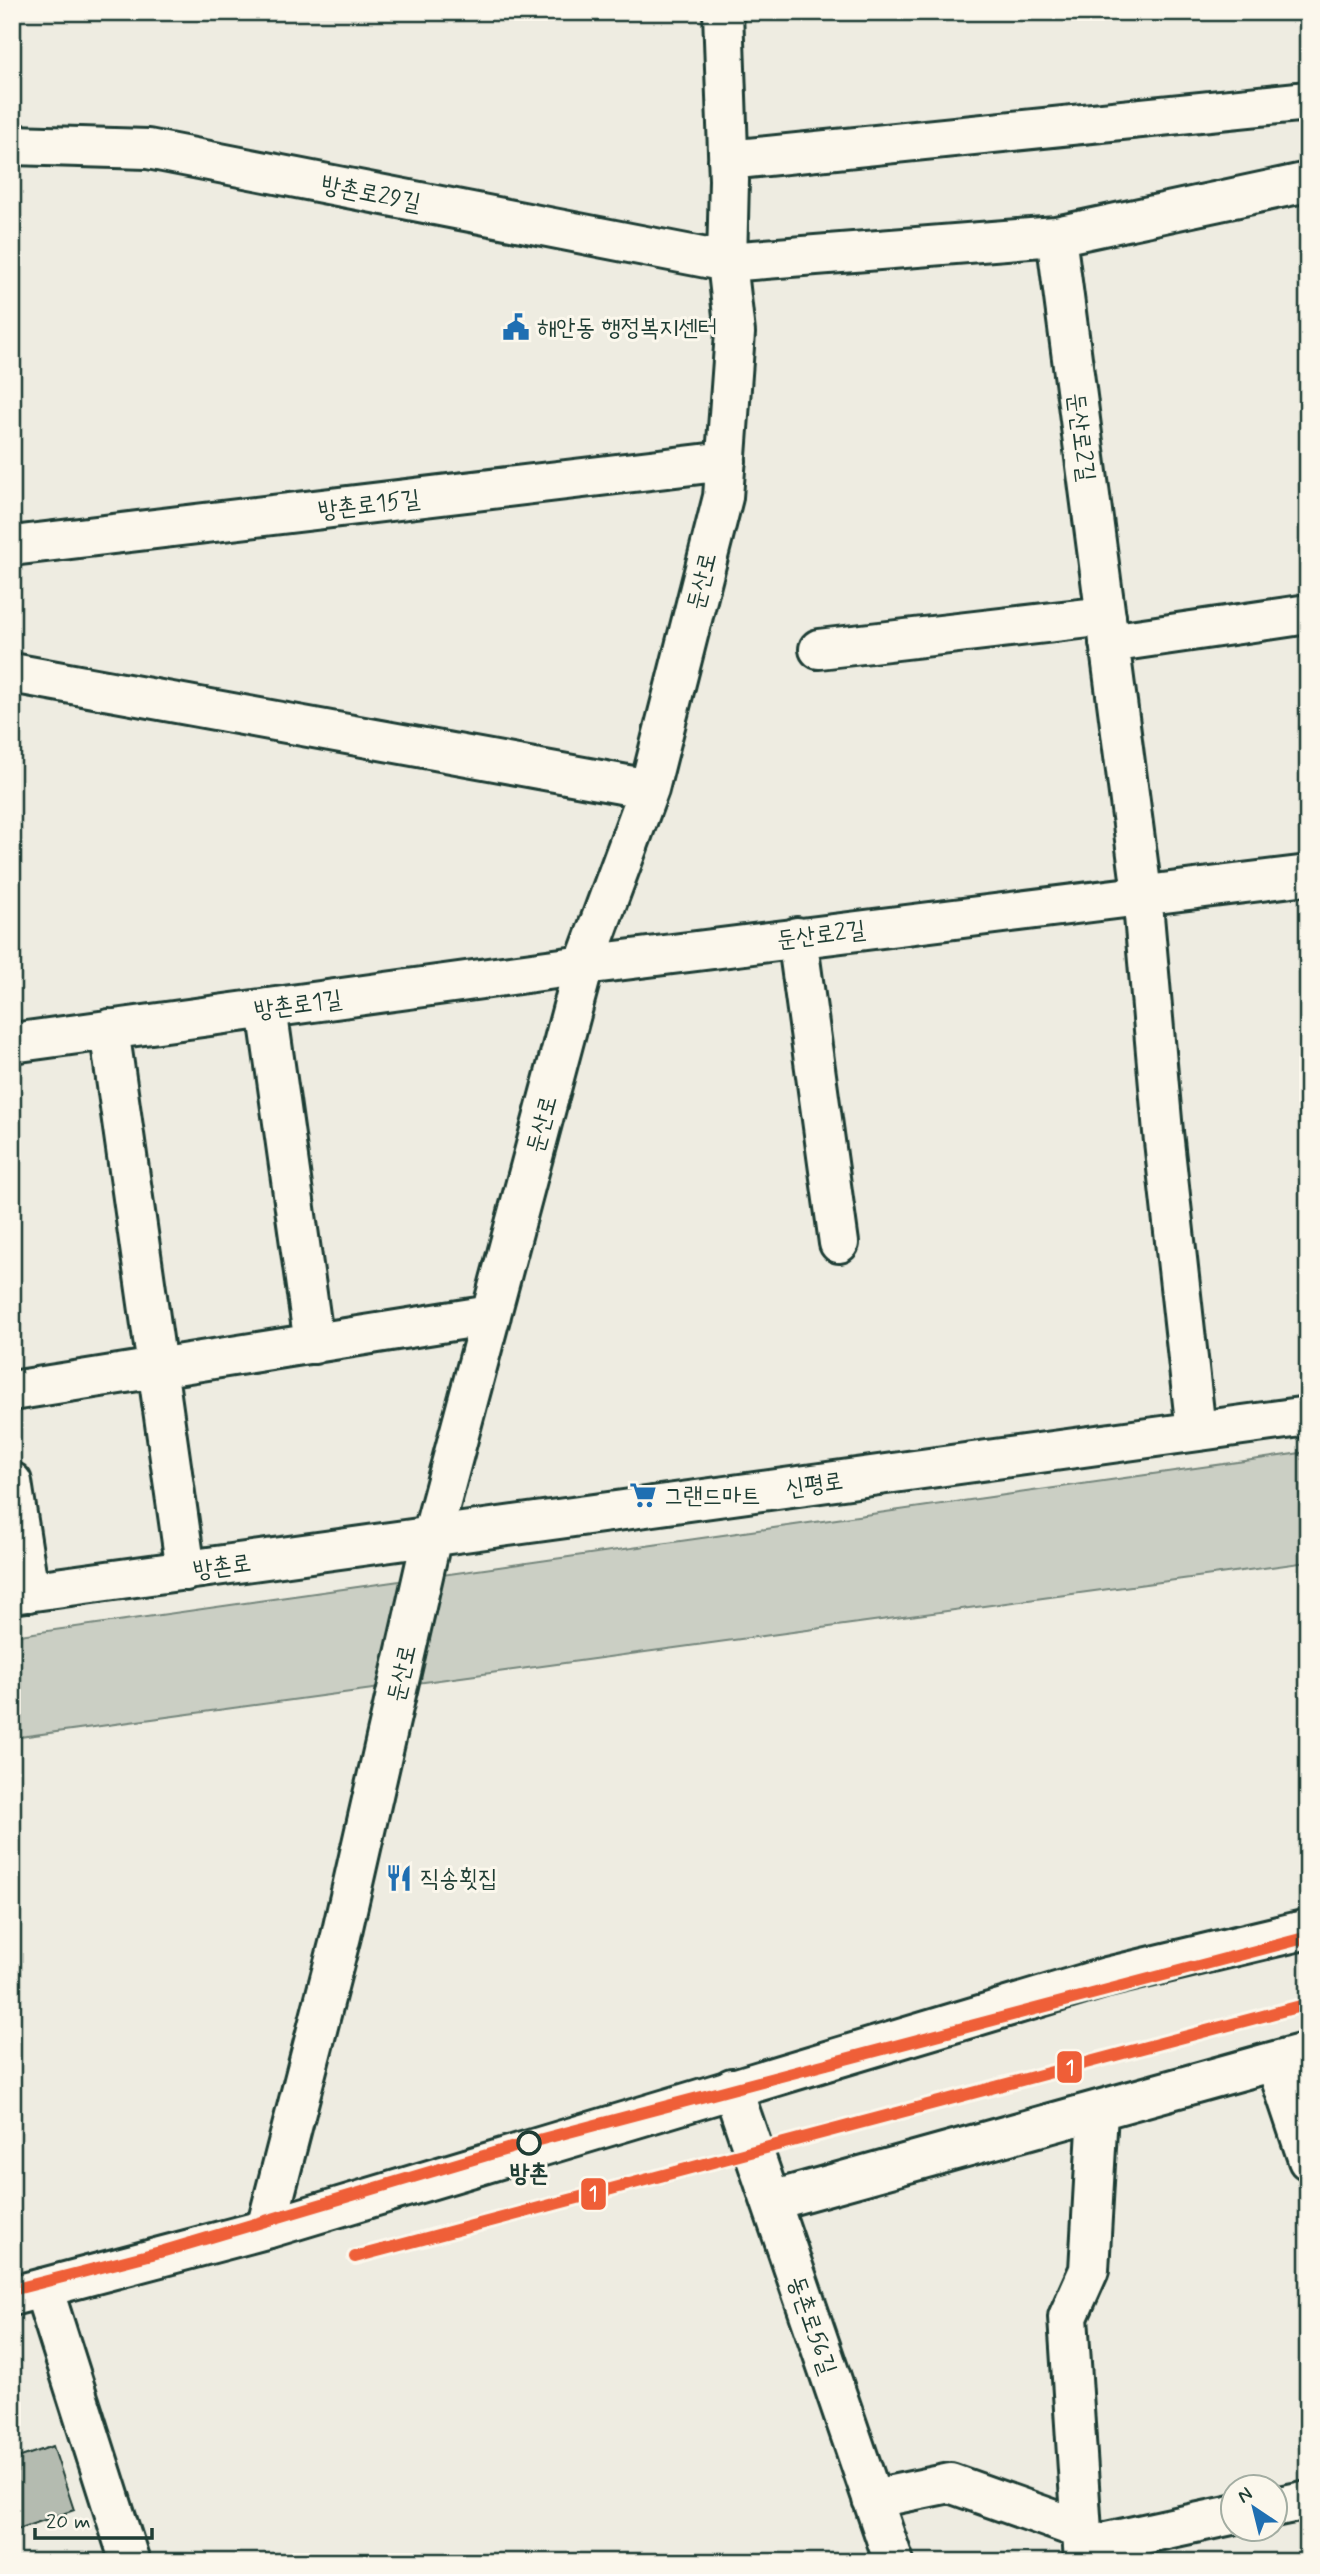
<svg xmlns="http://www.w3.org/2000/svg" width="1320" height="2574" font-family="Mynerve,'Poor Story',sans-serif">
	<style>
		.green { fill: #cbcfc4; stroke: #75867c; stroke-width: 2 }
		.building { fill: #b4bbb0; stroke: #1f3d34; stroke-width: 2 }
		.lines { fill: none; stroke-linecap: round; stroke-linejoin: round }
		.minor-casing { stroke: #1f3d34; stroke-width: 44 }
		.major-casing { stroke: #1f3d34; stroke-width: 44 }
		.minor { stroke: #fbf7ec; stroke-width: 38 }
		.major { stroke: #fbf7ec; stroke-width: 38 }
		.metro-1-casing { stroke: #fbf7ec; stroke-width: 18 }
		.metro-1 { stroke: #ef5e37; stroke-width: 12 }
		.stop-dot { fill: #fbf7ec; stroke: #1f3d34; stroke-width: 3.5 }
		.labels { text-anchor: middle; stroke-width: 6; stroke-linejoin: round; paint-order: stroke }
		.street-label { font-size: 24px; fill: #1f3d34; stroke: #fbf7ec }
		.poi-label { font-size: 24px; fill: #1f3d34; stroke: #fbf7ec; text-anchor: start }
		.stop-label { font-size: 24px; font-weight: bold; fill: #1f3d34; stroke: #fbf7ec }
		.line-badge { stroke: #fbf7ec; stroke-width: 2.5 }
		.badge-label { font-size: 19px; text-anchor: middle; font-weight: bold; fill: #fff }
	</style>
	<rect width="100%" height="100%" fill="#eeece1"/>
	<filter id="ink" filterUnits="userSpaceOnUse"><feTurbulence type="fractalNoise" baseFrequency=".0143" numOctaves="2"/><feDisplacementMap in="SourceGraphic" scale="14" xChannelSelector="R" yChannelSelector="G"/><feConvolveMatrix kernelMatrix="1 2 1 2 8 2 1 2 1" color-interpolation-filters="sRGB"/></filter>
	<g filter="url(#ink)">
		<path class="green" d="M 1308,1452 L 1308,1562 L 12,1738 L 12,1636 Z"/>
		<path class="building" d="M 53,2446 L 74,2510 L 12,2531 L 12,2460 Z"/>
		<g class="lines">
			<defs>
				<path id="minor" d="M 12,145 L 148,149 L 727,262 L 1056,236 L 1308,182
					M 728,160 L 1308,101
					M 1056,236 L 1142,893 L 1163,1132 L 1196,1431
					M 12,546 L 726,461
					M 1109,643 L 1308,614
					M 819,649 L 1106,616
					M 12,673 L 649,789
					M 797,937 L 839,1243
					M 267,1008 L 314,1344
					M 109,1029 L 186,1571
					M 12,1043 L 584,965 L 1308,875
					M 12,1391 L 491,1315
					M 12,1482 L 29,1592
					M 12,1594 L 1308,1416
					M 1308,2052 L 1275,2061 L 1308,2160
					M 732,2088 L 894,2562
					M 771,2201 L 1275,2061
					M 266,2229 L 341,1936 L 432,1536 L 584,965 L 649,789 L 723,497 L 735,333 L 727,262 L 729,180 L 723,12
					M 43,2288 L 130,2562
					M 872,2499 L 950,2483 L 1080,2529
					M 1274,2507 L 1308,2500
					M 1083,2547 L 1232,2515
					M 1084,2562 L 1068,2317 L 1089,2270 L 1098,2112"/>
				<path id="major" d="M 12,2296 L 266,2229 L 1107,1977 L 1308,1929"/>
			</defs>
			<use href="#minor" class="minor-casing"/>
			<use href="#major" class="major-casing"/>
			<use href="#minor" class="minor"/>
			<use href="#major" class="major"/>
			<defs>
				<path id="metro-1" d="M 355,2257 L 1308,2004
					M 12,2290 L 164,2251 L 531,2142 L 1308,1937"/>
			</defs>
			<use href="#metro-1" class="metro-1-casing"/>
			<use href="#metro-1" class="metro-1"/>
		</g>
	</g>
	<defs>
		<symbol id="civic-bare" viewBox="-9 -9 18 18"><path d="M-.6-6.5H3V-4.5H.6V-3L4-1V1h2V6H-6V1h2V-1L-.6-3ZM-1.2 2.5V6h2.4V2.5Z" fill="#1f6fb2" stroke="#fbf7ec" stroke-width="2.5" paint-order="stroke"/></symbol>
		<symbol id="supermarket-bare" viewBox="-9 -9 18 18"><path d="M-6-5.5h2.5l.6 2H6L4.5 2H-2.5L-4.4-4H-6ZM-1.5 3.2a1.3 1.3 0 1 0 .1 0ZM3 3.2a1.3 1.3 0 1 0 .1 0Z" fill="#1f6fb2" stroke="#fbf7ec" stroke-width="2.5" paint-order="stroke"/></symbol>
		<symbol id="restaurant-bare" viewBox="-9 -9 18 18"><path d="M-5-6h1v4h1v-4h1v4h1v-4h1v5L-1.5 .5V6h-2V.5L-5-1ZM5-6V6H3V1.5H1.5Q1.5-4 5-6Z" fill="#1f6fb2" stroke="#fbf7ec" stroke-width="2.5" paint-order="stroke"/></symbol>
	</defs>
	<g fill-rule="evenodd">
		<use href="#civic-bare" x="497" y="308" width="38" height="38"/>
		<use href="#supermarket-bare" x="624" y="1476" width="38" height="38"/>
		<use href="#restaurant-bare" x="380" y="1859" width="38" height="38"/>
	</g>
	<circle class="stop-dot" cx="529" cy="2143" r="11"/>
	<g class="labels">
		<g class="street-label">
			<text transform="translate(371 193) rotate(11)" y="8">방촌로29길</text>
			<text transform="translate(1082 437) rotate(83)" y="8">둔산로2길</text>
			<text transform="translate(369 504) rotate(-7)" y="8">방촌로15길</text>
			<text transform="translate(701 581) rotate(-76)" y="8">둔산로</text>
			<text transform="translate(821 934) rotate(-7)" y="8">둔산로2길</text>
			<text transform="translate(298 1004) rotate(-8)" y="8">방촌로1길</text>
			<text transform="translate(541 1124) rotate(-75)" y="8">둔산로</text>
			<text transform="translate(814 1484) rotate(-8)" y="8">신평로</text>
			<text transform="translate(222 1566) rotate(-8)" y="8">방촌로</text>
			<text transform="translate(401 1673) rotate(-77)" y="8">둔산로</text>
			<text transform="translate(813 2325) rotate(71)" y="8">동촌로56길</text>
		</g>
		<g class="poi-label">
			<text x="537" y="335">해안동 행정복지센터</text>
			<text x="664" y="1503">그랜드마트</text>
			<text x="420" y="1886">직송횟집</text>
		</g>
		<g class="stop-label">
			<text x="529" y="2181">방촌</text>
		</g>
	</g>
	<g class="line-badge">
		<rect x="1056" y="2050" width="27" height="34" rx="7" fill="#ef5e37"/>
		<rect x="580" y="2177" width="27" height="34" rx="7" fill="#ef5e37"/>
	</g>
	<g class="badge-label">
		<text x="1070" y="2074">1</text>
		<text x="593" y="2200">1</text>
	</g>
	<rect width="1320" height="2574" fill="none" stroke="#fbf7ec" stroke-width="42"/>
	<rect x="21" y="21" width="1278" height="2532" fill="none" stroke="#1f3d34" stroke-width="2.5" filter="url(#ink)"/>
	<g transform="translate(1254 2508) rotate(325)"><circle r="33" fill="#fbf7ec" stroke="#a3ada2" stroke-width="2"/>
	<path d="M0-5L12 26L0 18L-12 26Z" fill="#1f6fb2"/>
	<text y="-10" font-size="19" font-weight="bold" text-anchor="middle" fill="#1f3d34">N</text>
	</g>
	<path d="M35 2528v10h117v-10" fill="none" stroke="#1f3d34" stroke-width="3.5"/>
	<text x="46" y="2528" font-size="21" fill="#1f3d34" stroke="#fbf7ec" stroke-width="5" paint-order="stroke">20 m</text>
</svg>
